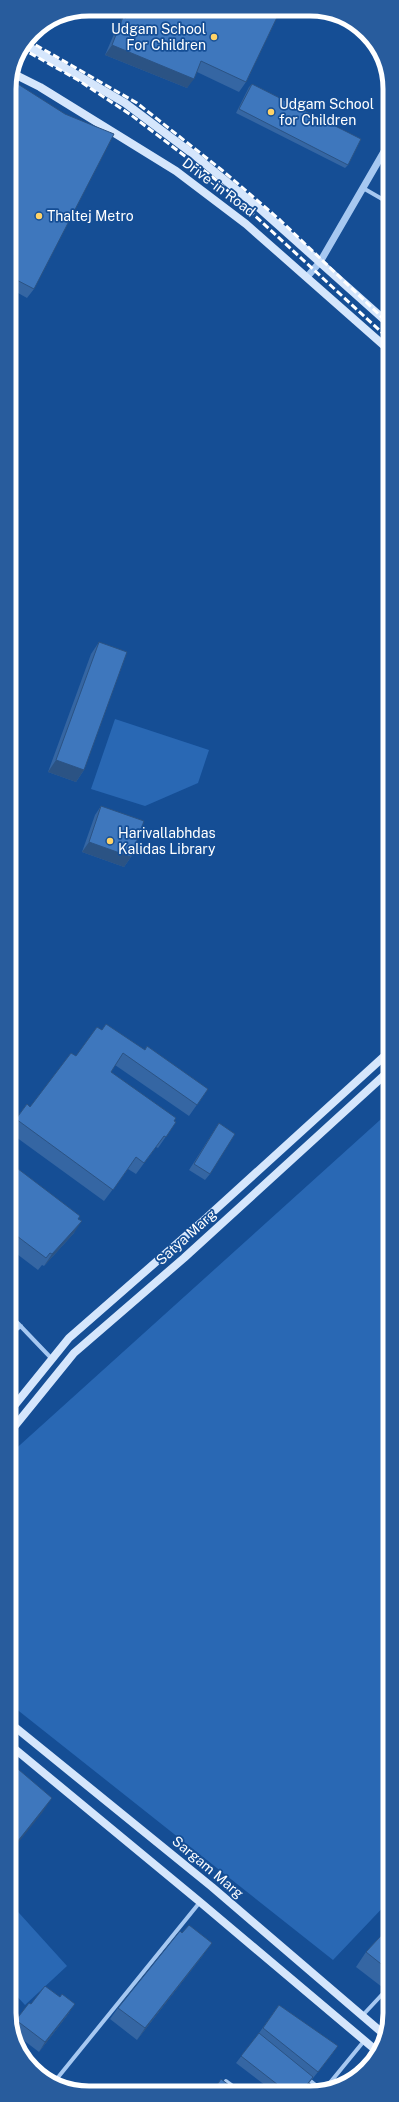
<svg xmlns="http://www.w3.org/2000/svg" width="399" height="2102" font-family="'Public Sans',sans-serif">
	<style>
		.green { fill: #2968b4 }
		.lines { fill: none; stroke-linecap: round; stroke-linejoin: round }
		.minor { stroke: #a6c8f1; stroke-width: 4 }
		.tertiary { stroke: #a6c8f1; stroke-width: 7 }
		.secondary { stroke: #d5e6fc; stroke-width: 8 }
		.rail { stroke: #fff; stroke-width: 3; stroke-dasharray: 7 3; stroke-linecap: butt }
		.wall { fill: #3566a3 }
		.shaded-wall { fill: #2b5384 }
		.building { fill: #3e77bd; stroke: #2b5384 }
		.poi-dot { fill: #ffd367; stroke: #154e95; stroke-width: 1.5 }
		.labels { text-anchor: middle; stroke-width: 3.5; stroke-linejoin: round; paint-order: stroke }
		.poi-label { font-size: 14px; fill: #fff; stroke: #154e95; text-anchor: start }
		.street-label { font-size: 14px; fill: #fff; stroke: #154e95 }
		.rim { fill: none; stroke: #fff; stroke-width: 5 }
	</style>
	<rect width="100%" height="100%" fill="#154e95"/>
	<path class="green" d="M 115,719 L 209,750 L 198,783 L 145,806 L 91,789 Z
		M 390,1111 L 390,1900 L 333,1960 L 10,1704 L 10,1454 Z
		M 10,1903 L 67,1966 L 25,2005 L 13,1992 L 10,1994 Z"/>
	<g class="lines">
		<path class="minor" d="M 363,188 L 389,203
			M 9,1314 L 52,1359
			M 9,1335 L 21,1326
			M 10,1765 L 19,1753
			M 362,2016 L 390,1986
			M 308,2079 L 323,2091
			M 55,2081 L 200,1902
			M 226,2081 L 241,2092
			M 324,2090 L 364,2041"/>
		<path class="tertiary" d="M 307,277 L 320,262 L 389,143"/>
		<path class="secondary" d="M 24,44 L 125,103 L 193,154 L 259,208 L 389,324
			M 12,73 L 40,87 L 176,171 L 246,224 L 389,350
			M 10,1411 L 69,1338 L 204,1220 L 390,1051
			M 10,1432 L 74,1353 L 184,1258 L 390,1070
			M 10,1723 L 212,1887 L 386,2036
			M 10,1745 L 200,1902 L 378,2052"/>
		<path class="rail" d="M 27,40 L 137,103 L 223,171 L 280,220 L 389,324
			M 21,48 L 78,80 L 131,115 L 215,179 L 389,339"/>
	</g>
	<path class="wall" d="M 128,9 L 280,11 L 246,82 L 239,92 L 197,72 L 187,88 L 105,55 L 117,27 L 123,17 L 124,17 Z
		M 9,84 L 34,289 L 27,298 L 9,288 Z
		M 252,84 L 348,165 L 345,168 L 236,113 L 249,87 Z
		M 389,172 L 389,187 L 383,183 Z
		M 99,642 L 84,770 L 76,782 L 48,772 L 91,654 Z
		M 101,806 L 131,857 L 124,867 L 82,852 L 95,815 Z
		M 102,1030 L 145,1050 L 208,1089 L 189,1116 L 115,1065 L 111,1072 L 176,1122 L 158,1148 L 156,1147 L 136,1174 L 128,1169 L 104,1201 L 9,1132 L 9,1128 L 27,1104 L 30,1107 L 76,1056 Z
		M 219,1123 L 210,1174 L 205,1180 L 189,1170 Z
		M 9,1162 L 78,1219 L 74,1233 L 44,1266 L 42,1265 L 38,1270 L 9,1248 Z
		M 390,1926 L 390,1983 L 389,1983 L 382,1987 L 356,1967 L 366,1952 Z
		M 204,1954 L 137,2040 L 110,2019 L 118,2008 Z
		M 31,2004 L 69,2013 L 39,2052 L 14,2033 L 11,2026 L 16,2020 Z
		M 279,2005 L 333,2053 L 302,2092 L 274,2092 L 236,2063 L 259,2033 Z"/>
	<path class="shaded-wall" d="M 112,45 L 194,79 L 187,88 L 105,55 Z
		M 56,760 L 84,770 L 76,782 L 48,772 Z
		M 89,842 L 131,857 L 124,867 L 82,852 Z
		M 82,1221 L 74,1233 L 44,1266 L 52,1254 Z
		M 52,1798 L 42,1813 L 10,1853 L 10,1851 Z
		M 212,1943 L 204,1954 L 137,2040 L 145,2028 Z
		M 390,1977 L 390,1983 L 389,1983 L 382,1987 Z
		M 75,2004 L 69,2013 L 39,2052 L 45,2042 Z"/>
	<path class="building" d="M 130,9 L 280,11 L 246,82 L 201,61 L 194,79 L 112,45 L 123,17 L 126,18 Z
		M 10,79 L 65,114 L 114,134 L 34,289 L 9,276 L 9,84 Z
		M 252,84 L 361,139 L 348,165 L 239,109 Z
		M 99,642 L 127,652 L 84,770 L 56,760 Z
		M 101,806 L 144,821 L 131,857 L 89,842 Z
		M 106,1024 L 145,1050 L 147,1046 L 208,1089 L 197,1105 L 123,1053 L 111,1072 L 176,1118 L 174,1121 L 176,1122 L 166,1137 L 164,1136 L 144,1163 L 136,1157 L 113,1190 L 16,1119 L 27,1104 L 30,1107 L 71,1053 L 76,1056 L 97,1027 L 102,1030 Z
		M 219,1123 L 235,1134 L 210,1174 L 194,1164 Z
		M 9,1162 L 80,1216 L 78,1219 L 82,1221 L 52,1254 L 50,1253 L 46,1258 L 9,1230 Z
		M 18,1769 L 52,1798 L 10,1851 L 10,1780 Z
		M 189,1925 L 212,1943 L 145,2028 L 118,2008 L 180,1931 L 182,1933 Z
		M 390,1926 L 390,1971 L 366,1952 Z
		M 45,1986 L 60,1997 L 62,1994 L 75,2004 L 45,2042 L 16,2020 L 29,2003 L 31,2004 Z
		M 279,2005 L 338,2046 L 318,2072 L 263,2028 Z
		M 259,2033 L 313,2077 L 301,2092 L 287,2092 L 241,2056 Z
		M 362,2064 L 367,2068 L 367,2069 L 352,2076 Z
		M 221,2079 L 238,2092 L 212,2092 Z"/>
	<g class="poi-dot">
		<circle cx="214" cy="37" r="4"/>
		<circle cx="271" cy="112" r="4"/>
		<circle cx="39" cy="216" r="4"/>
		<circle cx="110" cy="841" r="4"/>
	</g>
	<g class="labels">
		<g class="poi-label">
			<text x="206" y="34" text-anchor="end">Udgam School<tspan x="206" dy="16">For Children</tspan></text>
			<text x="279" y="109">Udgam School<tspan x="279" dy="16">for Children</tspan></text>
			<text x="47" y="221">Thaltej Metro</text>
			<text x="118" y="838">Harivallabhdas<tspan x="118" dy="16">Kalidas Library</tspan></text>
		</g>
		<g class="street-label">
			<text transform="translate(219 187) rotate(37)" y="5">Drive-in Road</text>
			<text transform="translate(186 1237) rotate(-42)" y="5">Satya Marg</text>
			<text transform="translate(208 1867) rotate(40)" y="5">Sargam Marg</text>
		</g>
	</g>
	<path d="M0 0H399V2102H0ZM89 16H310A73 73 0 0 1 383 89V2013A73 73 0 0 1 310 2086H89A73 73 0 0 1 16 2013V89A73 73 0 0 1 89 16Z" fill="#285c9d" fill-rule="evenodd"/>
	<path class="rim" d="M89 16H310A73 73 0 0 1 383 89V2013A73 73 0 0 1 310 2086H89A73 73 0 0 1 16 2013V89A73 73 0 0 1 89 16Z"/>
</svg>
